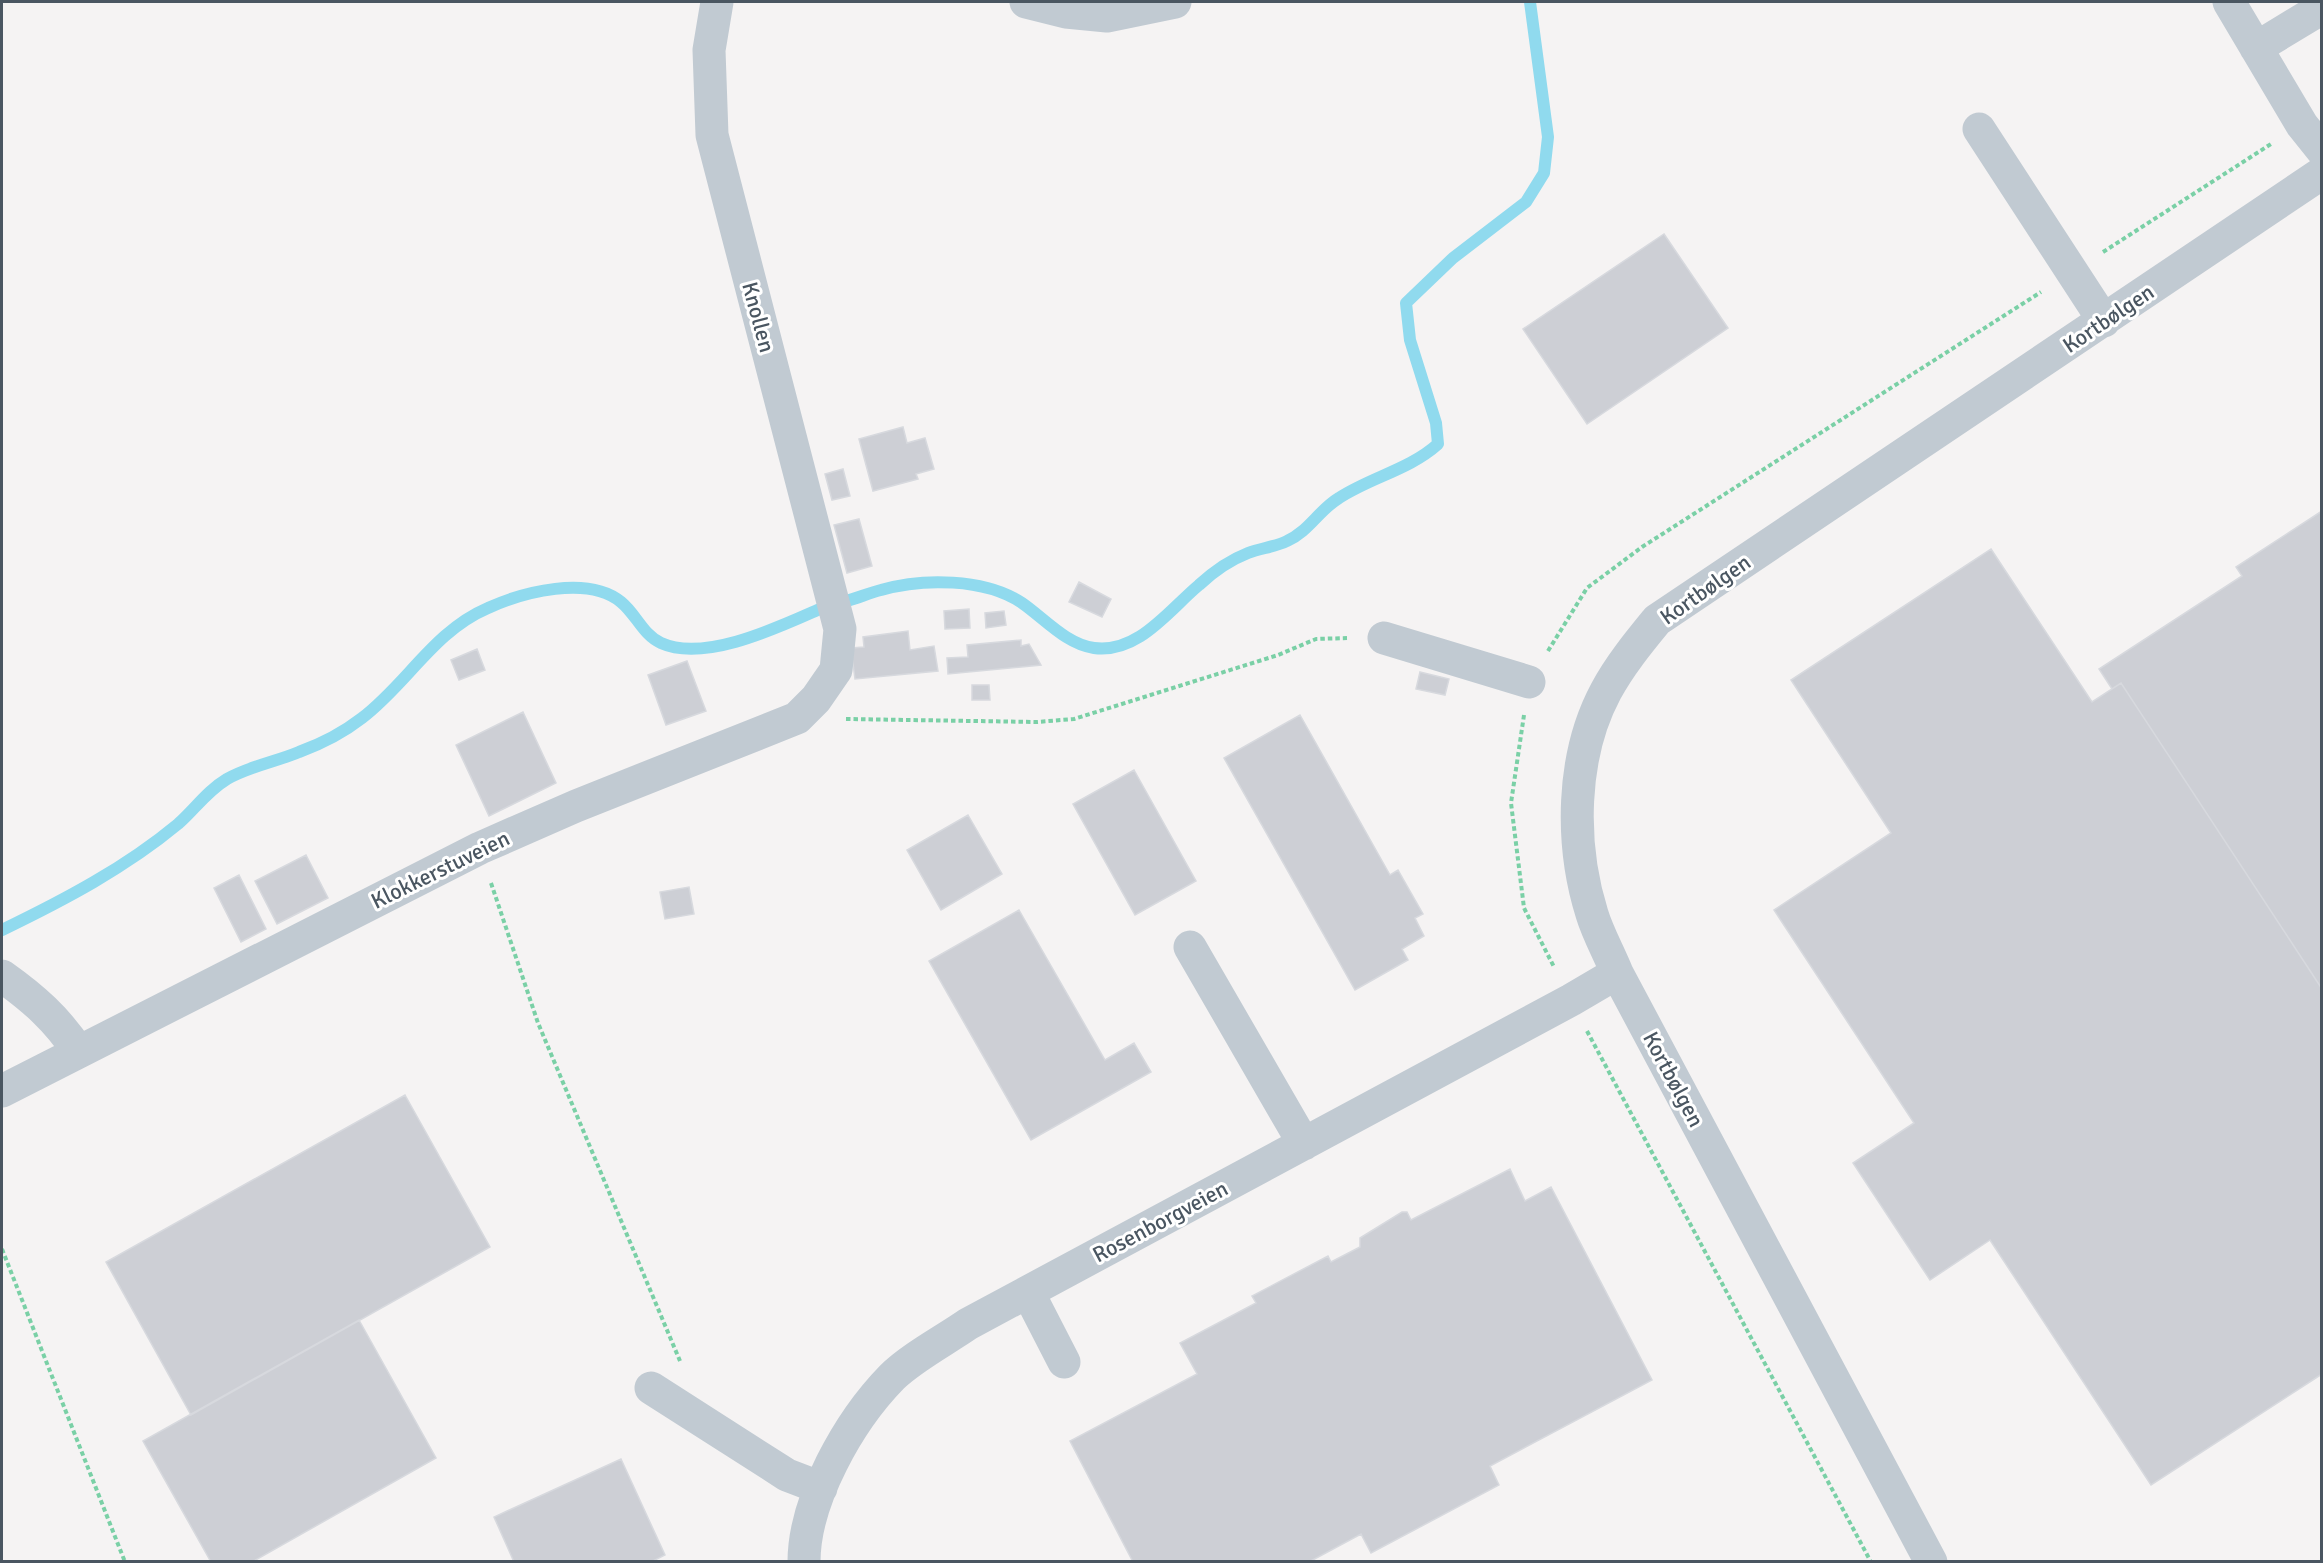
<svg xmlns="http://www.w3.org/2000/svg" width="2323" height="1563" font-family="Signika,sans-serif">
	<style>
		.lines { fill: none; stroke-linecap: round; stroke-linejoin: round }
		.stream { stroke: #90daee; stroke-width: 12 }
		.building { fill: #cdcfd5; stroke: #d7d9de; stroke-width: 1.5 }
		.path { stroke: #7ad0a6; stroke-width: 4; stroke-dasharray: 4.5 3; stroke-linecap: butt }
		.minor { stroke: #c1cad2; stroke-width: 33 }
		.labels { text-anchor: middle; stroke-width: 6; stroke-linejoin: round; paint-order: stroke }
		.street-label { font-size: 22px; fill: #4a5661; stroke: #fff }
	</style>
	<rect width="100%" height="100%" fill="#f5f3f3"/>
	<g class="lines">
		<path class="stream" d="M 846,601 C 858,598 869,593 881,590 C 922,578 985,578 1022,603 C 1045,619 1066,644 1094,648 C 1138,654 1169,610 1199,585 C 1213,572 1230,560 1248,553 C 1261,548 1275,547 1287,541 C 1308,532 1319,510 1339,498 C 1371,477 1409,470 1438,444 L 1436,423 L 1410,340 L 1406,303 L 1453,258 L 1526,202 L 1544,173 L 1548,137 L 1530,2
			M 2,930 C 64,900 125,868 178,824 C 195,809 207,791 227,779 C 250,766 275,762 299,752 C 321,744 344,732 362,718 C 407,684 434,631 488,608 C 523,592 588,575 621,602 C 636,614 643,635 661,643 C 705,663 781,626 822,608"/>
	</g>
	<path class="building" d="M 1664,234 L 1728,328 L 1587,424 L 1523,329 Z
		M 903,427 L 907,443 L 925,438 L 934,469 L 916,474 L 918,479 L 873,491 L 859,439 Z
		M 843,469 L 850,496 L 832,500 L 825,474 Z
		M 2322,511 L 2322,989 L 2121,683 L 2112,689 L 2099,669 L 2242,576 L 2236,567 Z
		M 859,519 L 872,566 L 847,573 L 834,525 Z
		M 1991,549 L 2092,702 L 2121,683 L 2322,989 L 2322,1374 L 2151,1485 L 1990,1240 L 1930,1280 L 1853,1163 L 1914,1123 L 1774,910 L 1891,833 L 1791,680 Z
		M 1079,582 L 1111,599 L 1102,617 L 1069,602 Z
		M 969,609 L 970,628 L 945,629 L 944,611 Z
		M 1004,611 L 1006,625 L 986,628 L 985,613 Z
		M 908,631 L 910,650 L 934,646 L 938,671 L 855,679 L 851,648 L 864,647 L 863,637 Z
		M 1021,640 L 1021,646 L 1029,644 L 1041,665 L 948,674 L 947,658 L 968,657 L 967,645 Z
		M 477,649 L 485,670 L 459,680 L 451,660 Z
		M 687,661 L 706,711 L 666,725 L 648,675 Z
		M 1420,672 L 1449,679 L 1445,695 L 1416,689 Z
		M 972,685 L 989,685 L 990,700 L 972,700 Z
		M 523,712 L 556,783 L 489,816 L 456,745 Z
		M 1300,715 L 1390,875 L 1398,870 L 1423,914 L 1415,918 L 1424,936 L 1402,949 L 1408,960 L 1355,990 L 1224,758 Z
		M 1134,770 L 1196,881 L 1135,915 L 1073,804 Z
		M 968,815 L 1002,874 L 941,910 L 907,850 Z
		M 306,855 L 328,898 L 277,924 L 255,881 Z
		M 239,875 L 266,929 L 241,942 L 214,888 Z
		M 689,887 L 694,914 L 665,919 L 660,892 Z
		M 1019,910 L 1105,1060 L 1134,1043 L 1151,1072 L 1031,1140 L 929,961 Z
		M 405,1095 L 490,1247 L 191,1415 L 106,1262 Z
		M 1510,1169 L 1525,1201 L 1551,1187 L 1652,1380 L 1490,1466 L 1499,1485 L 1371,1553 L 1361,1534 L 1309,1562 L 1133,1562 L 1070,1441 L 1197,1374 L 1180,1343 L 1256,1303 L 1252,1296 L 1328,1256 L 1331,1262 L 1360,1247 L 1360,1238 L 1402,1212 L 1407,1212 L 1411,1220 Z
		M 359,1320 L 436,1458 L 252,1562 L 211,1562 L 143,1441 Z
		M 621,1459 L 665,1555 L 651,1562 L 514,1562 L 494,1517 Z"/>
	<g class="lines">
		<path class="path" d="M 2103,252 L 2271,144
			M 1548,651 L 1587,588 L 1642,547 L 2041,292
			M 1524,715 L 1511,803 L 1524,908 L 1554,967
			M 846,719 L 1037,722 L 1074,719 L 1278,655 L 1316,639 L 1347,638
			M 491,883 L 538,1023 L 680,1361
			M 1587,1031 L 1871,1562
			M 2,1249 L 125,1562"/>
		<path class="minor" d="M 1026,2 L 1066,12 L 1107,16 L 1175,2
			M 2229,2 L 2302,125 L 2322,150
			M 2256,48 L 2322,8
			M 1979,129 L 2104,321
			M 1384,638 L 1529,682
			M 1190,947 L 1304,1144
			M 2,976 C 33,998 57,1019 78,1051
			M 2,1091 L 480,848 L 576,806 L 797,718 L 816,699 L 836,670 L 840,629 L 712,135 L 709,50 L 717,2
			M 1028,1292 L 1064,1362
			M 651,1388 L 787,1475 L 821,1488
			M 804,1562 C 804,1500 849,1421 892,1377 C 911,1358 945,1340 968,1324 L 1571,1000 L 1617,973
			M 1931,1562 L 1617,973 C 1609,953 1598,934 1592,914 C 1570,844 1571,756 1606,691 C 1620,665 1639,642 1657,620 L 2322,173"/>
	</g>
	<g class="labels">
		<g class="street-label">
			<text transform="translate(759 317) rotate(75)" y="8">Knollen</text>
			<text transform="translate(2108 318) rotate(-34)" y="8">Kortbølgen</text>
			<text transform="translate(1705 589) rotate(-35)" y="8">Kortbølgen</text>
			<text transform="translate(440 869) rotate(-26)" y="8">Klokkerstuveien</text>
			<text transform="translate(1674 1079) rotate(62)" y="8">Kortbølgen</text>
			<text transform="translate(1160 1221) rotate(-28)" y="8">Rosenborgveien</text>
		</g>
	</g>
	<rect width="2323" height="1563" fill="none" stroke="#4a5661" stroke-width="6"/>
</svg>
